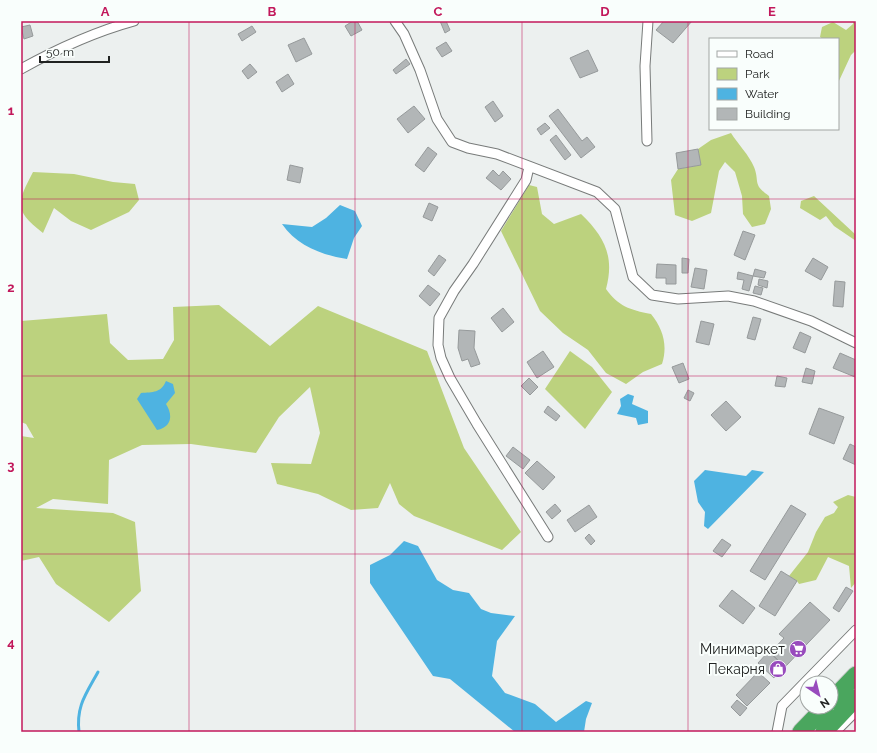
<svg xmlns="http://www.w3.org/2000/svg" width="877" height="753" font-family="Raleway,sans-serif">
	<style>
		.green { fill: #bcd27e }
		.water { fill: #4eb3e1 }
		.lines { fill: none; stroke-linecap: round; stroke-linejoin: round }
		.stream { stroke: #4eb3e1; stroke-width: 3 }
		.building { fill: #b2b6b7; stroke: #969a9b }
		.street-casing { stroke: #787b7a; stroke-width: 11 }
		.highway-casing { stroke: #c9caca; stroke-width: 19 }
		.street { stroke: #fff; stroke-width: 9 }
		.highway { stroke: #4aa65e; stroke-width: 17 }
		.grid { fill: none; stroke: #c2185b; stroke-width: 1; stroke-opacity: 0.55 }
		.labels { text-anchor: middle; stroke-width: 4; stroke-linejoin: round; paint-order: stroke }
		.poi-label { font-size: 14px; fill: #202221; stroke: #f9fefc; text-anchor: end }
		.neatline { fill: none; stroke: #c2185b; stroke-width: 1.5 }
		.grid-label { font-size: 13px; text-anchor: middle; font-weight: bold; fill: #c2185b }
	</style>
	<rect width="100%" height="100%" fill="#ecf0ef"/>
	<path class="green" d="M 853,21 L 856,21 L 856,50 L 851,55 L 838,83 L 838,39 L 823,39 L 820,37 L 822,27 L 833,22 L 846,30 L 853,24 Z
		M 731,133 C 738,144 749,155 754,167 C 760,182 752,184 769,196 L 771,209 L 765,224 L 752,227 L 743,214 L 742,196 L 735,172 L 725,162 L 719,171 L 711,213 L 692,221 L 675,215 L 671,180 L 678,169 L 700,165 L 698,149 L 711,140 Z
		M 33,172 L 74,174 L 113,182 L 135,184 L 139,200 L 129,212 L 91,230 L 71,221 L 54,208 L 43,233 C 13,210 17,203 33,172 Z
		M 529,185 L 537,187 L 542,214 L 554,224 L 581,214 C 604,236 615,256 606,289 C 618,306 630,310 651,314 C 663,329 668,345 662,364 L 643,372 L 626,384 L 606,373 L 588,350 L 563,333 L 540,311 L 501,231 Z
		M 814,196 L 856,235 L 856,241 L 834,226 L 826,216 L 820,220 L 800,208 L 801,201 Z
		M 219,305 L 270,346 L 318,306 L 427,351 L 464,448 L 521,532 L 502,550 L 414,516 L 399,504 L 390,483 L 378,508 L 351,510 L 318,494 L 277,484 L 271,463 L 311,464 L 320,433 L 310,387 L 279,417 L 256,453 L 191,444 L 142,445 L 109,460 L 108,504 L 53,499 L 36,508 L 113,513 L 135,522 L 141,591 L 109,622 L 56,584 L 39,557 L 21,561 L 21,436 L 34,438 L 26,424 L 21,422 L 21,321 L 107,314 L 110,343 L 128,360 L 163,359 L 174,340 L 173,307 Z
		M 570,351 L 592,367 L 612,392 L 585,429 L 545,389 Z
		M 848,495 L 856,497 L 856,582 L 851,588 L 849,566 L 828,557 L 816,580 L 799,584 L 797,581 L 789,576 L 808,552 L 816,532 L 825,517 L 834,513 L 838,507 L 833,502 Z"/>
	<path class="water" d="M 340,205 L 355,211 L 362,226 L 354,238 L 347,259 C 322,255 297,246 282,224 L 312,227 L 326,218 Z
		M 166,381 L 173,384 L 175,393 L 166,404 C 173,415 172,427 157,430 L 137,399 L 141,393 C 153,392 161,393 166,381 Z
		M 628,394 L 634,396 L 632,404 L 648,411 L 648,423 L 638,425 L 636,418 L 617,414 L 621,406 L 620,399 Z
		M 705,470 L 746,476 L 752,470 L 764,472 L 708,529 L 704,526 L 705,512 L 698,502 L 694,481 Z
		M 404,541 L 418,546 L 437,580 L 453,590 L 469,593 L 481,609 L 491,613 L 515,616 L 497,641 L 492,676 L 505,693 L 535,704 L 556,722 L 586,701 L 592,703 L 586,719 L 584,732 L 515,732 L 450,679 L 433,676 L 370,583 L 370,565 L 390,555 Z"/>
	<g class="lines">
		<path class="stream" d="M 79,732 C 76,706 86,694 98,672"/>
	</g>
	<path class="building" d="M 353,21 L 357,21 L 362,30 L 351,36 L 345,26 Z
		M 440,21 L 446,21 L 450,30 L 445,33 Z
		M 664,21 L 692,21 L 673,43 L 656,30 Z
		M 30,25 L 33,36 L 24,39 L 21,27 Z
		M 252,26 L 256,32 L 242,41 L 238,34 Z
		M 304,38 L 312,54 L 296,62 L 288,45 Z
		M 446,42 L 452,51 L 442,57 L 436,48 Z
		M 588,50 L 598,71 L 580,78 L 570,58 Z
		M 406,59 L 410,64 L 396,74 L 393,70 Z
		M 250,64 L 257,72 L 248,79 L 242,71 Z
		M 288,74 L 294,84 L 282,92 L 276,82 Z
		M 493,101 L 503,116 L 495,122 L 485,107 Z
		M 414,106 L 425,119 L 408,133 L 397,119 Z
		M 558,109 L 582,141 L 587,137 L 595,147 L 581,158 L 549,116 Z
		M 545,123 L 550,128 L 541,135 L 537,129 Z
		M 556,135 L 571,155 L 565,160 L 550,140 Z
		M 428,147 L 437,154 L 424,172 L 415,165 Z
		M 698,149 L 701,165 L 678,169 L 676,153 Z
		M 290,165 L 303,168 L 300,183 L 287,180 Z
		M 493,170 L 499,176 L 503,171 L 511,179 L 501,190 L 486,178 Z
		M 429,203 L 438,207 L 432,221 L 423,217 Z
		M 743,231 L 755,235 L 745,260 L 734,255 Z
		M 439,255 L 446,260 L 434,276 L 428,271 Z
		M 682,258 L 689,259 L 688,273 L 682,273 Z
		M 813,258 L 828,267 L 821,280 L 805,271 Z
		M 657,264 L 676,265 L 676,284 L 666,284 L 666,278 L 656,278 Z
		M 695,268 L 707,270 L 704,289 L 691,287 Z
		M 755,269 L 766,272 L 764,278 L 753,276 Z
		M 738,272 L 753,276 L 749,291 L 742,289 L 744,280 L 737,279 Z
		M 759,279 L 768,281 L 767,288 L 758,285 Z
		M 835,281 L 845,282 L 843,307 L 833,306 Z
		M 428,285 L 440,294 L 430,306 L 419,296 Z
		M 755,286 L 763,288 L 761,295 L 753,293 Z
		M 503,308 L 514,322 L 502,332 L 491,318 Z
		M 753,317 L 761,319 L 755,340 L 747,338 Z
		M 701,321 L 714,324 L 709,345 L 696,342 Z
		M 459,330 L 475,331 L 474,348 L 480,364 L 471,367 L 468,359 L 462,361 L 458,348 Z
		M 800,332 L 811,337 L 805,353 L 793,348 Z
		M 543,351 L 554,367 L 537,378 L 527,362 Z
		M 840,353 L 856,360 L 855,377 L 833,368 Z
		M 683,363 L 689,379 L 679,383 L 672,367 Z
		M 806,368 L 815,371 L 812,384 L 802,382 Z
		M 777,376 L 787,378 L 785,387 L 775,386 Z
		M 529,378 L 538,387 L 530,395 L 521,386 Z
		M 688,390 L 694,393 L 690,401 L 684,398 Z
		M 726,401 L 741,417 L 726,431 L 711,415 Z
		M 548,406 L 560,416 L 556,421 L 544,412 Z
		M 819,408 L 844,417 L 834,444 L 809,434 Z
		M 850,444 L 856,447 L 856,465 L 843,459 Z
		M 513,447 L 530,460 L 523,469 L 506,456 Z
		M 537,461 L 555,477 L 543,490 L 525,473 Z
		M 555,504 L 561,511 L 552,519 L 546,512 Z
		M 589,505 L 597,517 L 575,532 L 567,520 Z
		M 791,505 L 806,514 L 765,580 L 750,571 Z
		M 589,534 L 595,541 L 591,545 L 585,538 Z
		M 722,539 L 731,545 L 722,557 L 713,551 Z
		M 781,571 L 797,581 L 775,616 L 759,606 Z
		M 846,587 L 853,591 L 839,612 L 833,608 Z
		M 732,590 L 755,608 L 743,624 L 719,606 Z
		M 810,602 L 830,620 L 785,667 L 770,653 L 784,638 L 779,634 Z
		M 769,651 L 785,667 L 774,678 L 758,663 Z
		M 758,672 L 770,683 L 747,706 L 736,695 Z
		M 737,700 L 747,708 L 740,716 L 731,707 Z"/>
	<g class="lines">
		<defs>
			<path id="street" d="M 395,21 L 404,34 L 420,70 L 437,119 L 452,142 L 468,148 L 497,154 L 597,192 L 615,209 L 633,277 L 652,295 L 678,299 L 728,296 L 754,301 L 811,321 L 856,343
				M 21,69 C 57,49 94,32 134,21
				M 647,141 L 645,66 L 648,21
				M 529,167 L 526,180 L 473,264 L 454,291 L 439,318 L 438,345 L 441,358 L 450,378 L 477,424 L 548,537
				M 777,732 L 782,706 L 856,630
				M 835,732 L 856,711"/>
			<path id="highway" d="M 831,701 L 856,675
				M 801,732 L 825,707
				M 824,732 L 856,698"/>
		</defs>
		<use href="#street" class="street-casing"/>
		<use href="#highway" class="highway-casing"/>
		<use href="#street" class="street"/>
		<use href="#highway" class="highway"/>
	</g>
	<path class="grid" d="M 189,21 L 189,732M 355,21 L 355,732M 522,21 L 522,732M 688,21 L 688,732M 21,199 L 856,199M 21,376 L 856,376M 21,554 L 856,554"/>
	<defs>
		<symbol id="supermarket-disc" viewBox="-11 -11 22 22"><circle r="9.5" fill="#984bbd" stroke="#f9fefc"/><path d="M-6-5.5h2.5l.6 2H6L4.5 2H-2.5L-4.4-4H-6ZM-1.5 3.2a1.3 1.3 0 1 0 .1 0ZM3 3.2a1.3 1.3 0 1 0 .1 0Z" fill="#fff"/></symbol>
		<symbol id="shop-disc" viewBox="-11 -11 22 22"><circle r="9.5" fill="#984bbd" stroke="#f9fefc"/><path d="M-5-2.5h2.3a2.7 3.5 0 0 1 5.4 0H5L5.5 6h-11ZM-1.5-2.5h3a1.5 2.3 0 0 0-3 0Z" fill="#fff"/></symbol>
	</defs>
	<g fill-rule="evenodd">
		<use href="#supermarket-disc" x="788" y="639" width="20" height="20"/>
		<use href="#shop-disc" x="768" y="659" width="20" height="20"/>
	</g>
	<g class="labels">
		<g class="poi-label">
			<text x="785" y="654">Минимаркет</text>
			<text x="765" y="674">Пекарня</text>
		</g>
	</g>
	<rect width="877" height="753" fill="none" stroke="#f9fefc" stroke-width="44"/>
	<rect x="709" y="38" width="130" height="92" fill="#f9fefc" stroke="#a2a6a4"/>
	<rect x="717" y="51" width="20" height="6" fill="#ffffff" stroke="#a2a6a4"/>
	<text x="745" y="58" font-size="12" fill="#202221">Road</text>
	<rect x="717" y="68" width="20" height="12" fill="#bcd27e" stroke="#a2a6a4"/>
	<text x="745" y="78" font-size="12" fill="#202221">Park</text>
	<rect x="717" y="88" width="20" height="12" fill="#4eb3e1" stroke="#a2a6a4"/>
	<text x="745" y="98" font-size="12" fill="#202221">Water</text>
	<rect x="717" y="108" width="20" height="12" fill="#b2b6b7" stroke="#a2a6a4"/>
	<text x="745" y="118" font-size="12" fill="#202221">Building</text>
	<g transform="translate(819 695) rotate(145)"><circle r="19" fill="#f9fefc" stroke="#a2a6a4"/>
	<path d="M0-3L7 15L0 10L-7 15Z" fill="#984bbd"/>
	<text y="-6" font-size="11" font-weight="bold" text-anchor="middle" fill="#202221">N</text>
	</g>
	<path d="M40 56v6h69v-6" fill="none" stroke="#202221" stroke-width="2"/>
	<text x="46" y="56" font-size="12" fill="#202221" stroke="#f9fefc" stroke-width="3" paint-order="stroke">50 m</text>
	<rect x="22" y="22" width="833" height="709" class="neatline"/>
	<g class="grid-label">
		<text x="105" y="16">A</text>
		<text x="272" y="16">B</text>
		<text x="438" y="16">C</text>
		<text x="605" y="16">D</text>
		<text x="772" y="16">E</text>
		<text x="11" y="115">1</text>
		<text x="11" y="292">2</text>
		<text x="11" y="470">3</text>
		<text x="11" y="647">4</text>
	</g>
</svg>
